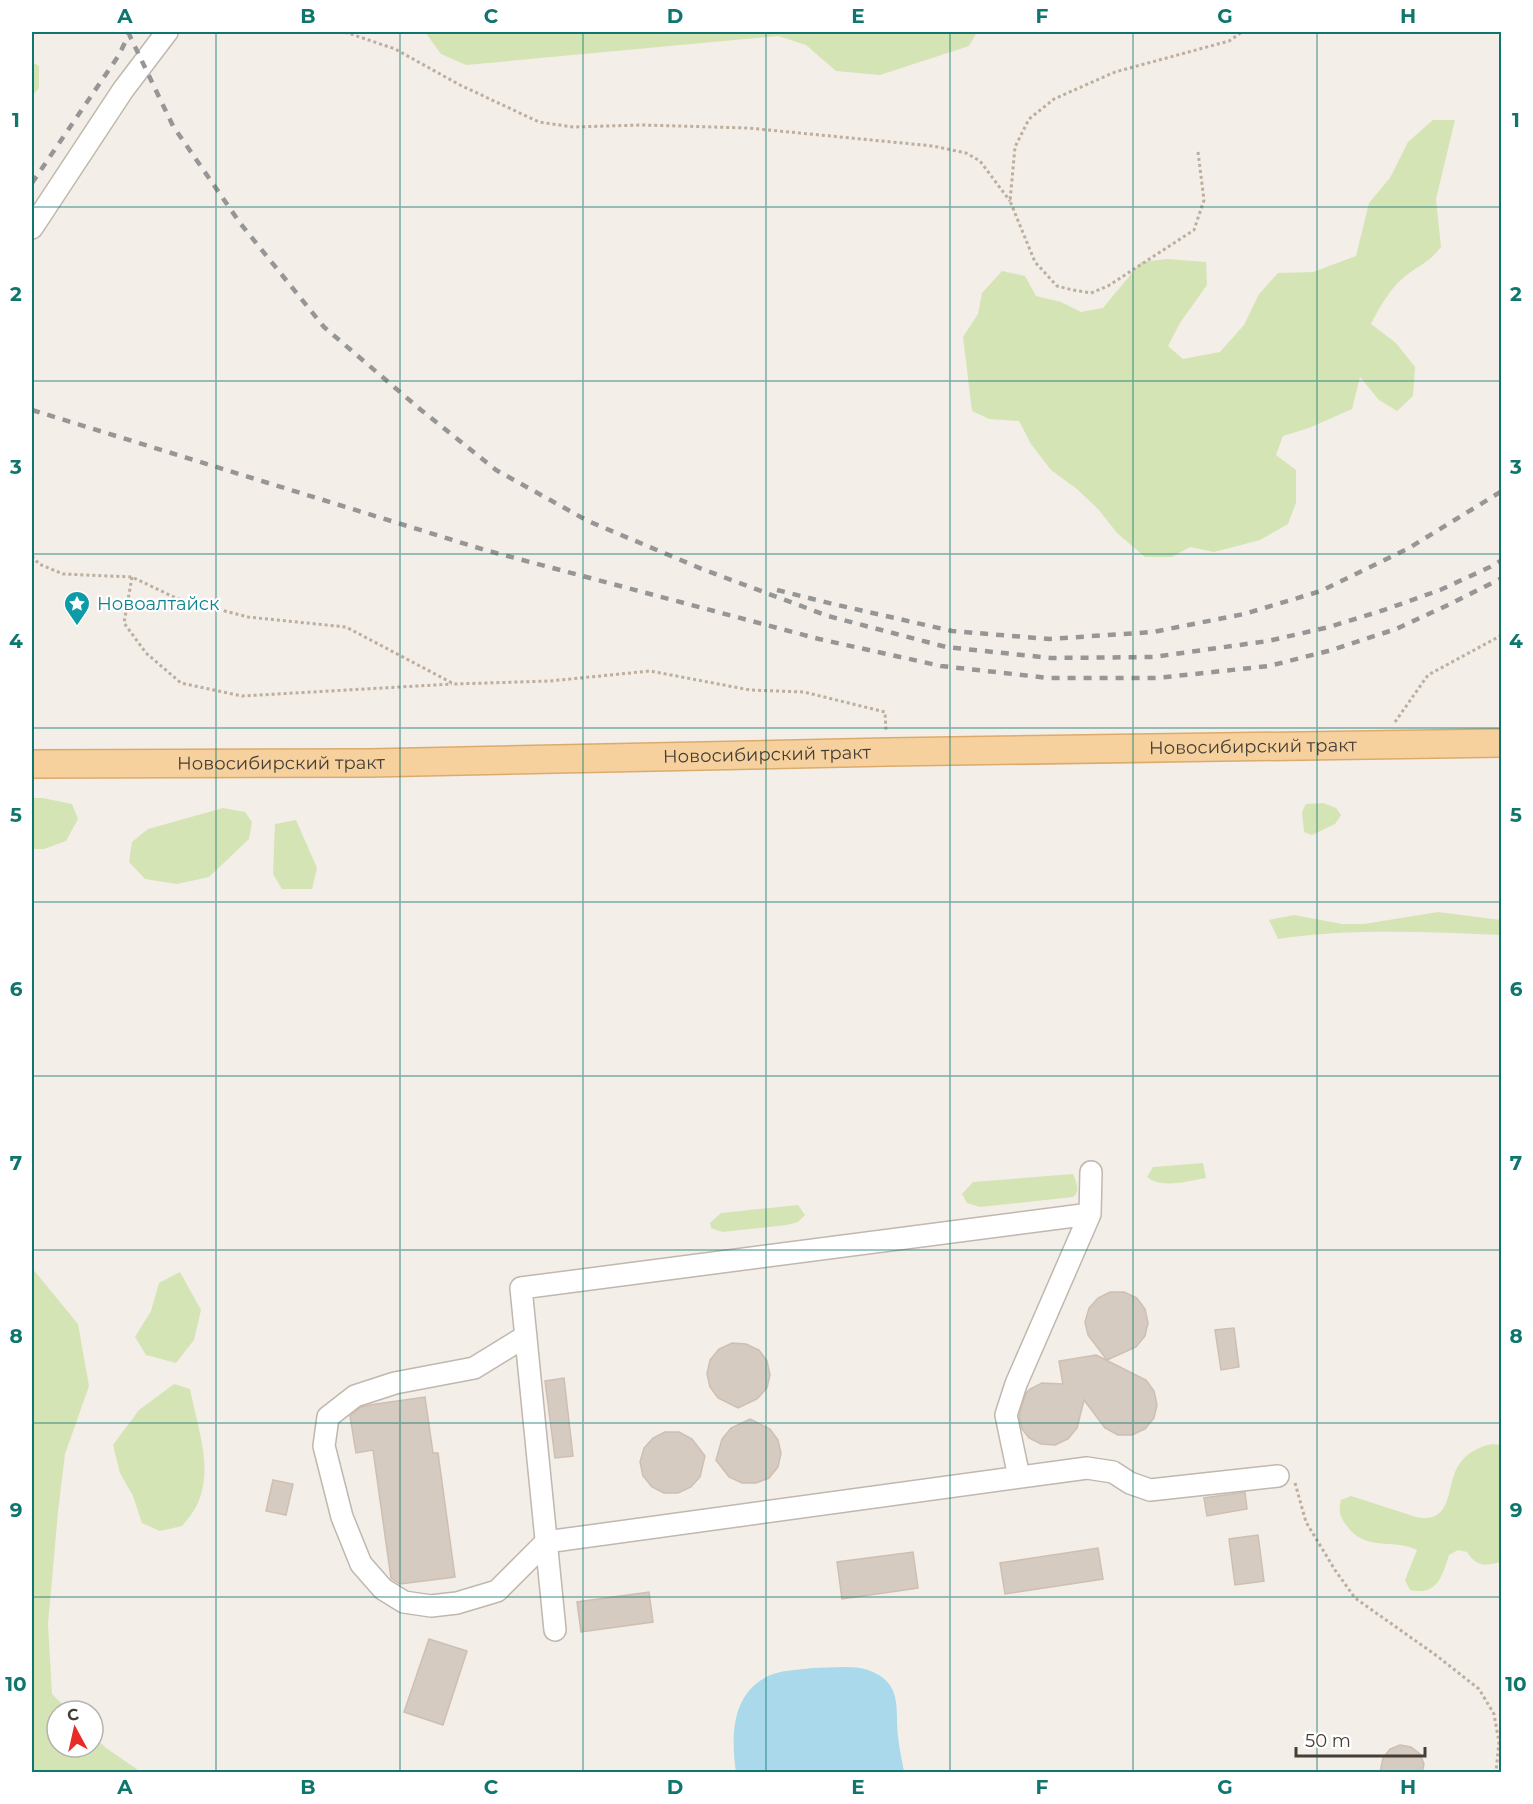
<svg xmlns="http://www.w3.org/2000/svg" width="1533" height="1804" font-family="Montserrat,sans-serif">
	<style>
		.green { fill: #d5e4b4 }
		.water { fill: #a9d9eb }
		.building { fill: #d6cbc1; stroke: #cebfb2; stroke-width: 1.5 }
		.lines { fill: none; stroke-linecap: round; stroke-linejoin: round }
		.minor-casing { stroke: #c0b7ae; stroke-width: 24 }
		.major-casing { stroke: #dbab6e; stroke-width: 30 }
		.path { stroke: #beae9e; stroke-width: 3; stroke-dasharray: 3 3; stroke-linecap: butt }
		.minor { stroke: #fff; stroke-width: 21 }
		.major { stroke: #f6d19d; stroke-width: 27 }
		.rail { stroke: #969696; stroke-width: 4.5; stroke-dasharray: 8 8; stroke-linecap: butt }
		.grid { fill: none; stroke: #0f766e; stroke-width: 1.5; stroke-opacity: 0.55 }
		.labels { text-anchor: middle; stroke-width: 4.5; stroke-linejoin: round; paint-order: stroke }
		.culture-label { font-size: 18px; fill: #0d838f; stroke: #fff; text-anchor: start }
		.street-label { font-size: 18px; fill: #453e37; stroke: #fff }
		.neatline { fill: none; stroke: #0f766e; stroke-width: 2 }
		.grid-label { font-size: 20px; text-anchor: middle; font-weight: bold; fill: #0f766e }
	</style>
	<rect width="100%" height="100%" fill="#f3eee8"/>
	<path class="green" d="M 425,32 L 977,32 L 969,46 L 880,75 L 836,71 L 806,45 L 778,36 L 466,65 L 441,54 Z
		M 32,62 L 39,66 L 39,88 L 32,96 Z
		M 1433,120 L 1455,120 L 1436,199 L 1441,247 C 1428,263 1423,263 1408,274 C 1392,285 1379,308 1371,324 L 1396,343 L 1415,367 L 1413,396 L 1397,411 L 1379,400 L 1360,377 L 1352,409 L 1309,428 L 1283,436 L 1276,455 L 1296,470 L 1296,503 L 1288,524 L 1260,540 L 1214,552 L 1190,547 L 1172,557 L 1145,557 L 1117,533 L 1099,510 L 1077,489 L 1051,470 L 1031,444 L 1019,421 L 989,419 L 972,411 L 963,337 L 978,314 L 982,293 L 1002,271 L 1025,276 L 1036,296 L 1061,302 L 1081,312 L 1103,308 L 1141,262 L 1168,259 L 1206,262 L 1207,285 L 1180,323 L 1168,346 L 1183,359 L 1220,352 L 1244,325 L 1259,294 L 1278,273 L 1313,272 L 1356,256 L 1369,203 L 1390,178 L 1408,142 Z
		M 32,798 L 43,798 L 72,804 L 78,819 L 66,841 L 44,849 L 32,849 Z
		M 1323,803 L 1336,808 L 1341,815 L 1335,824 L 1312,835 L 1304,832 L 1302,812 L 1306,804 Z
		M 223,808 L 245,812 L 252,822 L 249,839 L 209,877 L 177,884 L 145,879 L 129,862 L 132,842 L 148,829 Z
		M 296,820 L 317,868 L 312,889 L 282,889 L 273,874 L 275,824 Z
		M 1438,912 L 1501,920 L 1501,935 C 1427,932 1352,928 1278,939 L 1269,920 L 1294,915 L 1342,924 L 1364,924 Z
		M 1203,1163 L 1206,1178 C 1189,1181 1161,1189 1147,1177 L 1153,1167 Z
		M 1073,1174 C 1076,1182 1081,1190 1073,1197 L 980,1207 L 967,1203 L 962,1194 L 973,1182 Z
		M 798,1205 L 805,1215 L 798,1222 L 787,1225 L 722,1232 L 711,1228 L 710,1223 L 721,1213 Z
		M 32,1268 L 78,1324 L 89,1386 L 65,1454 L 58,1512 L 48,1624 L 52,1694 L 69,1711 L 57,1711 L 57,1747 L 93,1747 L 93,1735 L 106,1748 L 141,1772 L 32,1772 Z
		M 180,1272 L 201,1310 L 194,1340 L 176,1363 L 146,1355 L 135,1337 L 151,1311 L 159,1283 Z
		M 174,1384 L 190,1389 C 197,1427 215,1470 196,1507 C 192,1514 187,1520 182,1526 L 160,1531 L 142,1523 L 133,1496 L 120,1473 L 113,1445 L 139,1410 Z
		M 1493,1444 L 1501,1445 L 1501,1562 C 1486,1566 1476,1567 1467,1552 L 1458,1550 L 1449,1555 C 1442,1577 1437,1596 1410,1590 L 1405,1580 L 1417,1550 C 1392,1538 1365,1552 1347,1526 C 1340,1517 1338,1511 1341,1500 L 1351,1496 L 1416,1517 C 1453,1525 1446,1486 1458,1466 C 1465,1454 1479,1446 1493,1444 Z"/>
	<path class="water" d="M 812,1668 C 828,1668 853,1665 868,1670 C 903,1683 895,1706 898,1736 C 899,1748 902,1760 904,1772 L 736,1772 C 731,1737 731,1696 766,1677 C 779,1670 798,1670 812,1668 Z"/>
	<path class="building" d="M 1110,1292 L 1124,1292 L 1137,1298 L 1145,1309 L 1148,1323 L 1145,1336 L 1136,1347 L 1107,1360 L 1088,1335 L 1085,1322 L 1089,1308 L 1098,1298 Z
		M 1234,1328 L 1239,1367 L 1221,1370 L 1215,1330 Z
		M 732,1343 L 746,1344 L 759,1350 L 767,1361 L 770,1375 L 767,1388 L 757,1399 L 738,1408 L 718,1398 L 710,1387 L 707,1374 L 710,1360 L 719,1349 Z
		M 1096,1355 L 1146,1380 L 1154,1391 L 1157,1405 L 1154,1418 L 1145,1429 L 1132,1435 L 1118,1435 L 1105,1428 L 1084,1400 L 1077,1428 L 1068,1439 L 1055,1445 L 1041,1444 L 1029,1438 L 1022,1429 L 1019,1416 L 1026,1393 L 1030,1389 L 1042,1383 L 1063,1384 L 1059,1361 Z
		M 564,1378 L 573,1456 L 555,1458 L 545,1381 Z
		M 425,1397 L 433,1453 L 438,1453 L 455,1577 L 400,1584 L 391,1578 L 373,1450 L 356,1453 L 350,1416 L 361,1407 L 369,1405 Z
		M 750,1419 L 770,1429 L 778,1440 L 781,1453 L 778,1467 L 769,1478 L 756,1483 L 742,1483 L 729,1477 L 716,1460 L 722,1439 L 731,1428 Z
		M 665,1432 L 679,1432 L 692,1439 L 705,1456 L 700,1477 L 691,1487 L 678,1493 L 664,1493 L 652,1487 L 643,1476 L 640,1462 L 644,1448 L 653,1438 Z
		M 273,1480 L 293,1484 L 286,1515 L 266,1511 Z
		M 1245,1492 L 1247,1509 L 1207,1516 L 1204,1498 Z
		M 1258,1535 L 1264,1581 L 1235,1585 L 1229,1539 Z
		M 1098,1548 L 1103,1579 L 1005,1594 L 1000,1563 Z
		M 913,1552 L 918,1588 L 842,1599 L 837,1562 Z
		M 649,1592 L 653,1622 L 581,1632 L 577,1602 Z
		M 429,1639 L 467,1651 L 443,1725 L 404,1712 Z
		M 1400,1745 L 1411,1747 L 1420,1754 L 1424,1764 L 1422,1773 L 1380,1773 L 1383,1758 L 1390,1749 Z"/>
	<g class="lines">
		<defs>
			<path id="minor" d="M 32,228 L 123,90 L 167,32
				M 526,1336 L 474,1368 L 395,1383 L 355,1396 L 328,1417 L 324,1446 L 342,1517 L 361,1564 L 383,1589 L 404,1602 L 431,1606 L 457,1603 L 497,1591 L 546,1542 L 1087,1468 L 1113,1472 L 1130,1483 L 1150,1490 L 1278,1476
				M 1019,1477 L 1006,1415 L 1016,1384 L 1090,1214 L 1091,1172
				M 555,1630 L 521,1288 L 1090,1214"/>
			<g id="major">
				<path id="s1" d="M 32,764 L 370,763 L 888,752 L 1502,743"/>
			</g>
		</defs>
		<use href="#minor" class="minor-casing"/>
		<use href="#major" class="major-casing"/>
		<path class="path" d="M 345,32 L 395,49 L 460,85 L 539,122 L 573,127 L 642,125 L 748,128 L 933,146 L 966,153 L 980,161 L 1010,201
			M 1198,152 L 1204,200 L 1194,230 L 1108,286 L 1091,293 L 1073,290 L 1057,286 L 1035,262 L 1010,201 L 1015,147 L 1029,119 L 1054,99 L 1115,72 L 1229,41 L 1242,32
			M 32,556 L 39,564 L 63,574 L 132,577 L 178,599 L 248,617 L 346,627 L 454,684 L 550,681 L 650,671 L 750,690 L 804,692 L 885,712 L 886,730
			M 132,577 L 124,623 L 146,653 L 181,683 L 242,696 L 452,684
			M 1395,722 L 1428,675 L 1502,635
			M 1295,1483 L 1306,1522 L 1335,1570 L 1355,1598 L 1437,1656 L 1479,1689 L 1494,1714 L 1499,1742 L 1496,1772"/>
		<use href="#minor" class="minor"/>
		<use href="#major" class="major"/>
		<path class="rail" d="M 128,32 L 173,126 L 240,223 L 324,327 L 421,410 L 496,470 L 588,521 L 702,569 L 828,616 L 946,647 L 1051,658 L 1153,657 L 1268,641 L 1329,627 L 1384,610 L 1440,590 L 1490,567 L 1502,560
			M 32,183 L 119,55 L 130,32
			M 32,410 L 485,550 L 819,639 L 941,666 L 1049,678 L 1157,678 L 1269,666 L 1332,650 L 1396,629 L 1448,605 L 1502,578
			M 777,590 L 833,604 L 952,631 L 1049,639 L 1153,632 L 1244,614 L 1321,591 L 1409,548 L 1502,491"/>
	</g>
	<path class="grid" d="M 216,32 L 216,1772M 400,32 L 400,1772M 583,32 L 583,1772M 766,32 L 766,1772M 950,32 L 950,1772M 1133,32 L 1133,1772M 1317,32 L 1317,1772M 32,207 L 1502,207M 32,381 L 1502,381M 32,554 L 1502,554M 32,728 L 1502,728M 32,902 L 1502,902M 32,1076 L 1502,1076M 32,1250 L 1502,1250M 32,1423 L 1502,1423M 32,1597 L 1502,1597"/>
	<defs>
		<symbol id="sight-pin" viewBox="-11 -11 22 30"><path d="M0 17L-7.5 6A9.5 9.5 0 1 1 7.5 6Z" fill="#0f9aa8" stroke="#fff"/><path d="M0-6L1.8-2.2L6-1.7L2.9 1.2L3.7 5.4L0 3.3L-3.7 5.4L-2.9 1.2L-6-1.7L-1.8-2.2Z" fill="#fff"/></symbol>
	</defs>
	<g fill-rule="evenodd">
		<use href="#sight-pin" x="62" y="589" width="30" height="40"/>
	</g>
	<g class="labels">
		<g class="culture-label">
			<text x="97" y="610">Новоалтайск</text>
		</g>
		<g class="street-label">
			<text dy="6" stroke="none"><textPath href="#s1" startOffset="1221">Новосибирский тракт</textPath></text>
			<text dy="6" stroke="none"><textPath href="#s1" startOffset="735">Новосибирский тракт</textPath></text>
			<text dy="6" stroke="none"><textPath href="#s1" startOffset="249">Новосибирский тракт</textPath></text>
		</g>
	</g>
	<rect width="1533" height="1804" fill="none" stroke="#ffffff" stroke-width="66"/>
	<g transform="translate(75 1729) rotate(352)"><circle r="28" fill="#ffffff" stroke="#b5b2af" stroke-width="1.5"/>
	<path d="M0-4.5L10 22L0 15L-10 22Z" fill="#e92b28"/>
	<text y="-9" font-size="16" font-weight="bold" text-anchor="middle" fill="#453e37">С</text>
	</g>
	<path d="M1296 1747v9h129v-9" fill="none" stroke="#453e37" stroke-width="3"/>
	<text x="1305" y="1747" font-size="18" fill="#453e37" stroke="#ffffff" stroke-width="4.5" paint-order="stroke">50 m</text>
	<rect x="33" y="33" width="1467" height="1738" class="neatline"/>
	<g class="grid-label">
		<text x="125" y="23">A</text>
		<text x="308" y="23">B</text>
		<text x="491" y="23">C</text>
		<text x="675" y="23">D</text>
		<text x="858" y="23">E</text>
		<text x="1042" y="23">F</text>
		<text x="1225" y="23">G</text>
		<text x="1408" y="23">H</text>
		<text x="16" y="127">1</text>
		<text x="1516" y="127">1</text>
		<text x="16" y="301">2</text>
		<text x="1516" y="301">2</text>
		<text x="16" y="474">3</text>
		<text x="1516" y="474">3</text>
		<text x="16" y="648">4</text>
		<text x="1516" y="648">4</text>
		<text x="16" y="822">5</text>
		<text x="1516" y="822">5</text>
		<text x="16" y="996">6</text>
		<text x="1516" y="996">6</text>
		<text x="16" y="1170">7</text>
		<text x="1516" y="1170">7</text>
		<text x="16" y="1343">8</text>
		<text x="1516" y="1343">8</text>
		<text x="16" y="1517">9</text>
		<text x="1516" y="1517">9</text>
		<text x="16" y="1691">10</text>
		<text x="1516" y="1691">10</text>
		<text x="125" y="1794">A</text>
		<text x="308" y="1794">B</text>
		<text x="491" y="1794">C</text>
		<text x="675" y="1794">D</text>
		<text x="858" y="1794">E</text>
		<text x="1042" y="1794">F</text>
		<text x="1225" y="1794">G</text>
		<text x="1408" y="1794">H</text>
	</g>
</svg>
